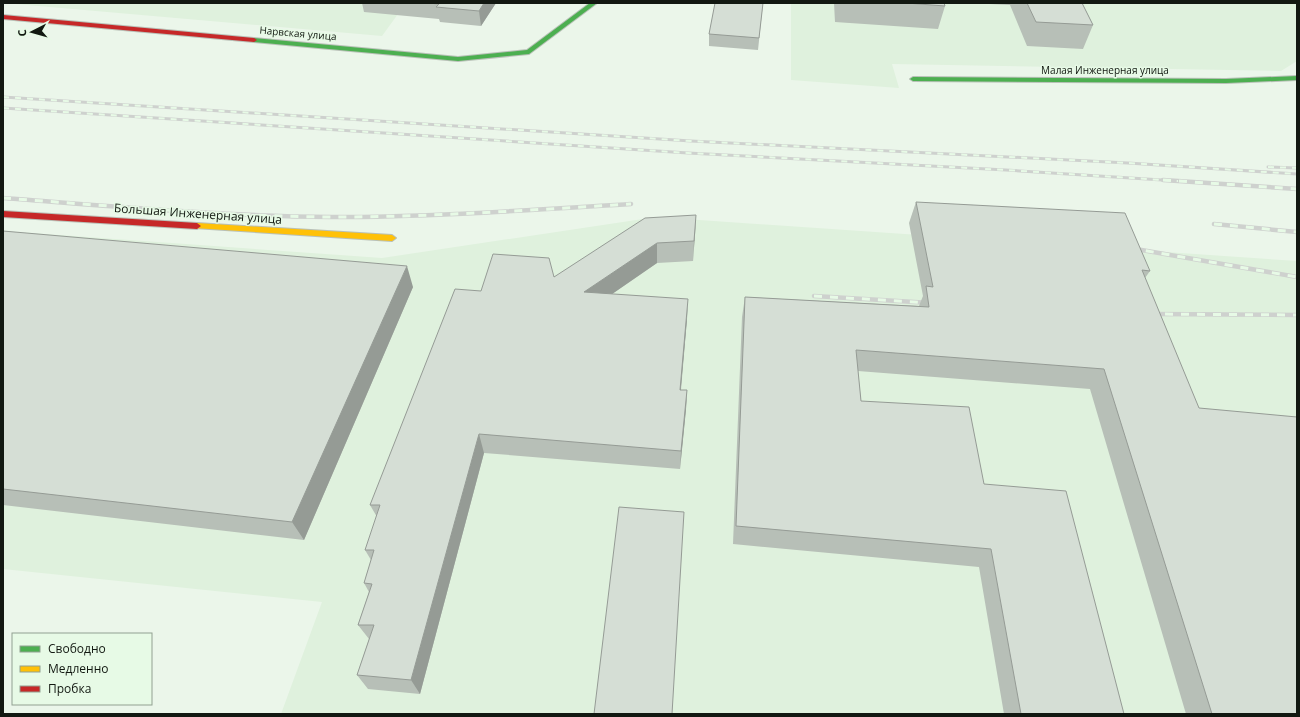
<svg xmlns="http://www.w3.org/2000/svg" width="1300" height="717" font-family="'Open Sans',sans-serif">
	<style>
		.built { fill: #dff1dd }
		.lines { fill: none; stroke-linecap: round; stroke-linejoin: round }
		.fast-casing { stroke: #b9c1b8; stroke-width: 2 }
		.slow-casing { stroke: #b9c1b8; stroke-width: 2 }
		.jam-casing { stroke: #b9c1b8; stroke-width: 2 }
		.fast { fill: #4caf50; fill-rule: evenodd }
		.slow { fill: #ffc107; fill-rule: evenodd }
		.jam { fill: #c62828; fill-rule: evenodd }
		.rail-far1-casing { stroke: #ced1ce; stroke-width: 3 }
		.rail-casing { stroke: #ced1ce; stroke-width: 4.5 }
		.rail-far1 { stroke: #e7fae6; stroke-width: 2; stroke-dasharray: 6; stroke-linecap: butt }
		.rail { stroke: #e7fae6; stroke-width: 3; stroke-dasharray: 8; stroke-linecap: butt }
		.wall { fill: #b7bfb7 }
		.shaded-wall { fill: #959b95 }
		.building { fill: #d5ded5; stroke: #959b95 }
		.labels { text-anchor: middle; stroke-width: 3; stroke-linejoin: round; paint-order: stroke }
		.far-street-label { font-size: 10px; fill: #121811; stroke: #e7fae6 }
		.street-label { font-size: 12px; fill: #121811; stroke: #e7fae6 }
	</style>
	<rect width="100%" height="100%" fill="#ebf6ea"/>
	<path class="built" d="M 4,3 L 406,3 L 382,36 Z
		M 791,3 L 1297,3 L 1297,61 L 1281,71 L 892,64 L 899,88 L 791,80 Z
		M 656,217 L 1297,261 L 1297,714 L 281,714 L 322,602 L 3,569 L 3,231 L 382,258 Z"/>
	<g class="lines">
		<defs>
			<path id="fast" d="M 590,3 L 597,3 L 529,54 L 458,61 L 254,42 L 251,40 L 254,38 L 458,57 L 527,50 Z
				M 1297,76 L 1297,80 L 1226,83 L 913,81 L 910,79 L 913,77 L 1226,79 Z"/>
			<path id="slow" d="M 197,223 L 392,235 L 396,238 L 392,241 L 194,228 L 193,226 L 194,224 Z"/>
			<path id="jam" d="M 3,15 L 254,38 L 257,40 L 254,42 L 3,19 Z
				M 3,211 L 197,223 L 201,226 L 197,229 L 3,217 Z"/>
		</defs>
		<use href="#fast" class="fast-casing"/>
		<use href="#slow" class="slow-casing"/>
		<use href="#jam" class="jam-casing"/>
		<use href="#fast" class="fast"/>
		<use href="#slow" class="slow"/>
		<use href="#jam" class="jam"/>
		<defs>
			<path id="rail-far1" d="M 3,97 L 691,141 L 1128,163 L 1297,174
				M 3,108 L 688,153 L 1006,170 L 1178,181
				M 1268,167 L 1297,168"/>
			<path id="rail" d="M 1163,180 L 1297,189
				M 3,198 C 112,206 222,216 331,217 C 431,217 531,210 631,204
				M 1214,224 L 1297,232
				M 1130,248 L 1297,277
				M 814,296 L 931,303
				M 1149,314 L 1297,315"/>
		</defs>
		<use href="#rail-far1" class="rail-far1-casing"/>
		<use href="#rail" class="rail-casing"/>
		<use href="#rail-far1" class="rail-far1"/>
		<use href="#rail" class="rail"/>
	</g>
	<path class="wall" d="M 362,3 L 496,3 L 481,26 L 440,22 L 439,19 L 364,12 Z
		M 763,3 L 758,50 L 709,46 L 709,34 Z
		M 834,3 L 944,3 L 945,6 L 938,29 L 835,22 Z
		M 968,3 L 1082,3 L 1093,25 L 1083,49 L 1027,46 L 1010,5 Z
		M 916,202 L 1150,271 L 1145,278 L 1297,714 L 1186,714 L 1090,389 L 858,371 L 861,401 L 984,484 L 1124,714 L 1004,714 L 979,567 L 733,544 L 742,317 L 745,297 L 919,306 L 923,296 L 909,223 Z
		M 696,215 L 693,261 L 657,263 L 612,294 L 687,319 L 681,390 L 687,390 L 686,409 L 680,469 L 484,453 L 420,694 L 368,689 L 357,675 L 369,639 L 358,625 L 369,592 L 364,583 L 371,560 L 365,550 L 377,517 L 370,505 L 481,291 L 554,277 Z
		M 3,231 L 413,287 L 304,540 L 3,505 Z"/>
	<path class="shaded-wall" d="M 484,3 L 496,3 L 481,26 L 479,11 Z
		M 696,215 L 695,235 L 693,261 L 694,241 Z
		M 657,243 L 657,263 L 586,312 L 584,292 Z
		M 407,266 L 413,287 L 304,540 L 292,522 Z
		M 688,299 L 687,319 L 679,409 L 680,390 Z
		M 687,390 L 686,409 L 680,469 L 681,451 Z
		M 479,434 L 484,453 L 420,694 L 411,680 Z"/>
	<path class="building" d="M 428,3 L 484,3 L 479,11 L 436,7 L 439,4 Z
		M 715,3 L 763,3 L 759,38 L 709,34 Z
		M 906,3 L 944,3 L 945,6 Z
		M 1027,3 L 1082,3 L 1093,25 L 1036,22 Z
		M 916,202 L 1125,213 L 1150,271 L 1142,270 L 1199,408 L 1297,417 L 1297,714 L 1212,714 L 1104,369 L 856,350 L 861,401 L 969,407 L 984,484 L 1066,491 L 1124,714 L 1021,714 L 991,549 L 736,526 L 745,297 L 929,307 L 926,286 L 933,287 Z
		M 696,215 L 694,241 L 657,243 L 584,292 L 688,299 L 680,390 L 687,390 L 681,451 L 479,434 L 411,680 L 357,675 L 374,625 L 358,625 L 372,584 L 364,583 L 374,550 L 365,550 L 380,505 L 370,505 L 455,289 L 481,291 L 493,254 L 549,258 L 554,277 L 645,218 Z
		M 3,231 L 407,266 L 292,522 L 3,489 Z
		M 619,507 L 684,512 L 672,714 L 594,714 Z"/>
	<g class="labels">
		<g class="far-street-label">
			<text transform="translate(298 33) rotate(5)" y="4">Нарвская улица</text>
			<text x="1105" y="74">Малая Инженерная улица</text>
		</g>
		<g class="street-label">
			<text transform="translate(198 214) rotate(4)" y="4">Большая Инженерная улица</text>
		</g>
	</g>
	<rect width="1300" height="717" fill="none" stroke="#121811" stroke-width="8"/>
	<rect x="12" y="633" width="140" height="72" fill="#e7fae6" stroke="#92a091"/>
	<rect x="20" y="646" width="20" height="6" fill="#4caf50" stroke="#92a091"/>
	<text x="48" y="653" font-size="12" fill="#121811">Свободно</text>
	<rect x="20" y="666" width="20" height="6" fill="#ffc107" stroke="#92a091"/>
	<text x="48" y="673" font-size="12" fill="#121811">Медленно</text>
	<rect x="20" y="686" width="20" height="6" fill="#c62828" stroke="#92a091"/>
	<text x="48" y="693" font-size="12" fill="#121811">Пробка</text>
	<g transform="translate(32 32) rotate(264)" stroke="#e7fae6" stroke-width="3" paint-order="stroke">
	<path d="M0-3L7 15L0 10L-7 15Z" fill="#121811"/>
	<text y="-6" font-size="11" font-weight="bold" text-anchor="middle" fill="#121811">С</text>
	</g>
</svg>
